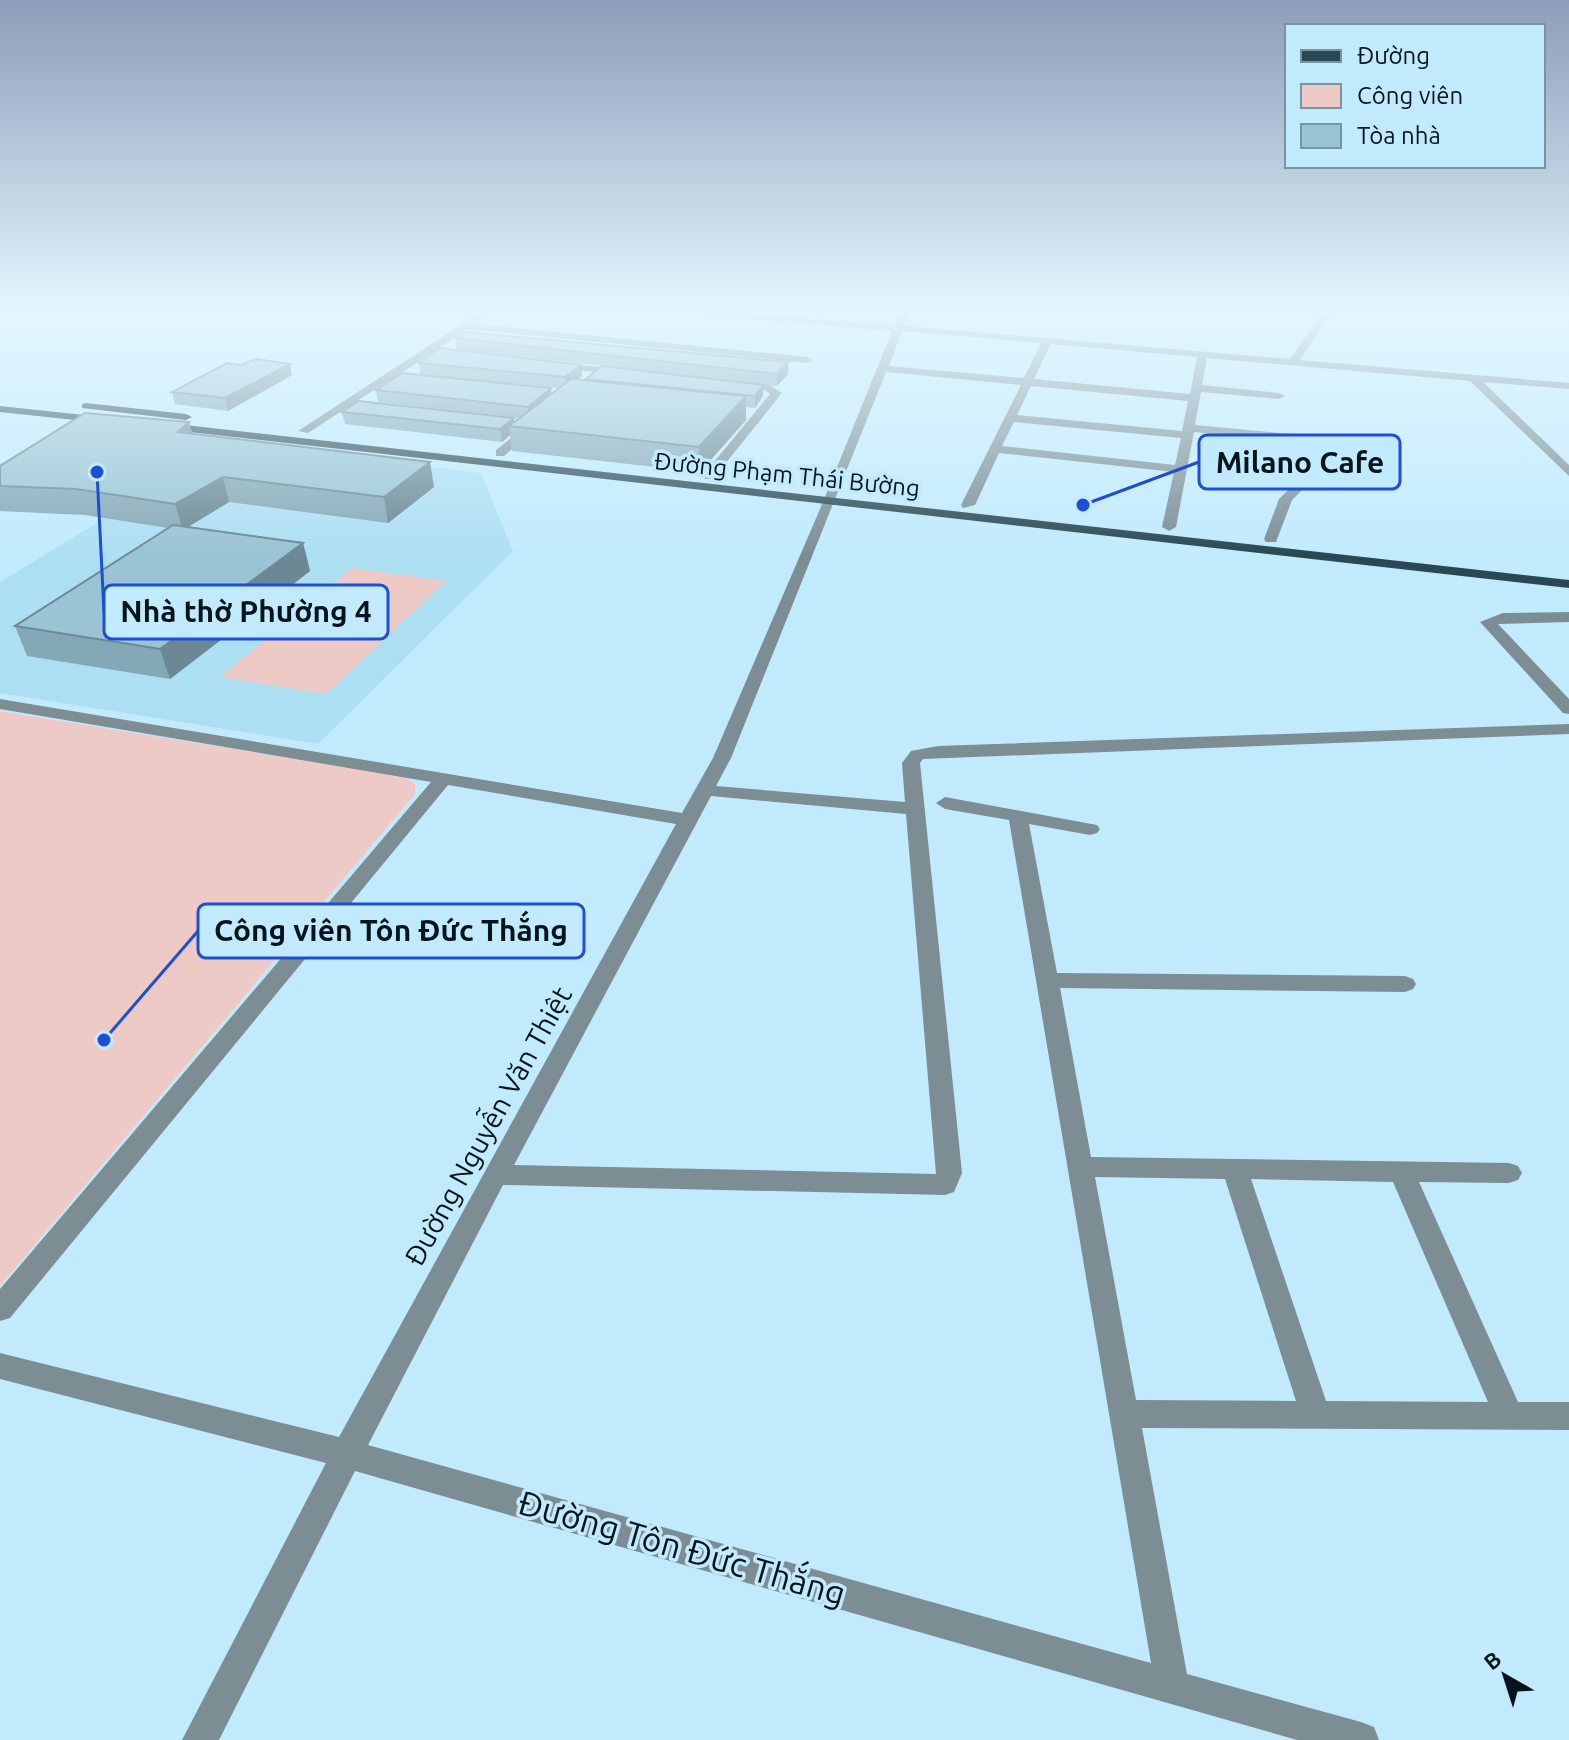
<svg xmlns="http://www.w3.org/2000/svg" width="1569" height="1740" font-family="Ubuntu,sans-serif">
	<style>
		.built { fill: #addff3 }
		.green { fill: #edcac6 }
		.lines { fill: none; stroke-linecap: round; stroke-linejoin: round }
		.minor { fill: #7c8d94; fill-rule: evenodd }
		.major { fill: #294853; fill-rule: evenodd }
		.wall { fill: #84a8b5 }
		.shaded-wall { fill: #6c8894 }
		.building { fill: #9ac3d3; stroke: #6c8894; stroke-width: 2 }
		.labels { text-anchor: middle; stroke-width: 7; stroke-linejoin: round; paint-order: stroke }
		.far-street-label { font-size: 24px; fill: #06151b; stroke: #c1ebfc }
		.street-label { font-size: 28px; fill: #06151b; stroke: #c1ebfc }
		.near-street-label { font-size: 34px; fill: #06151b; stroke: #c1ebfc }
		.leader { fill: none; stroke: #1d4ed8; stroke-width: 3 }
		.callout-dot { fill: #1d4ed8; stroke: #c1ebfc; stroke-width: 3 }
		.callout { fill: #c1ebfc; stroke: #1d4ed8; stroke-width: 3 }
		.callout-label { font-size: 30px; text-anchor: middle; font-weight: bold; fill: #06151b }
	</style>
	<rect width="100%" height="100%" fill="#c1ebfc"/>
	<path class="built" d="M 230,442 L 481,473 L 513,551 L 318,744 L 0,693 L 0,582 Z"/>
	<path class="green" d="M 352,568 L 446,581 L 326,694 L 220,677 Z
		M 0,711 L 405,777 L 415,784 L 415,794 L 0,1286 Z"/>
	<g class="lines">
		<path class="minor" d="M 482,311 L 493,311 L 476,324 L 808,357 L 813,360 L 808,363 L 468,329 L 398,375 L 427,379 L 427,383 L 389,380 L 308,433 L 298,431 Z
			M 655,311 L 706,311 L 895,325 L 900,311 L 910,311 L 904,326 L 1290,359 L 1324,311 L 1333,311 L 1300,360 L 1569,383 L 1569,389 L 1483,382 L 1569,465 L 1569,476 L 1470,381 L 1207,358 L 1202,385 L 1279,393 L 1285,396 L 1279,399 L 1201,392 L 1195,425 L 1291,434 L 1297,438 L 1291,442 L 1194,432 L 1176,527 L 1169,531 L 1162,527 L 1174,472 L 999,453 L 975,505 L 963,508 L 961,505 L 1021,385 L 886,372 L 731,758 L 716,786 L 905,802 L 902,763 L 911,751 L 938,746 L 1569,724 L 1569,734 L 923,759 L 920,763 L 962,1173 L 954,1192 L 945,1195 L 503,1185 L 368,1445 L 1151,1663 L 1009,820 L 945,809 L 936,803 L 945,797 L 1097,825 L 1100,829 L 1097,833 L 1090,835 L 1029,824 L 1057,973 L 1405,976 L 1413,979 L 1416,984 L 1413,989 L 1405,992 L 1060,988 L 1091,1157 L 1509,1163 L 1518,1166 L 1522,1173 L 1518,1180 L 1509,1183 L 1419,1182 L 1518,1402 L 1569,1402 L 1569,1430 L 1142,1428 L 1187,1674 L 1361,1722 L 1374,1727 L 1379,1740 L 1297,1740 L 355,1471 L 219,1740 L 182,1740 L 326,1463 L 0,1379 L 0,1353 L 339,1437 L 676,824 L 448,785 L 10,1318 L 0,1321 L 0,1289 L 431,782 L 0,709 L 0,699 L 682,813 L 713,758 L 823,502 L 892,331 ZM 902,331 L 1041,343 L 1024,378 L 889,366 ZM 1051,344 L 1197,357 L 1190,394 L 1034,379 ZM 1031,386 L 1188,401 L 1182,431 L 1017,415 ZM 1014,422 L 1181,438 L 1175,465 L 1002,446 ZM 711,796 L 906,814 L 936,1174 L 514,1165 ZM 1095,1177 L 1225,1179 L 1296,1401 L 1136,1400 ZM 1251,1179 L 1393,1182 L 1488,1402 L 1326,1401 Z
			M 557,363 L 624,369 L 629,372 L 624,375 L 553,368 L 552,366 Z
			M 732,382 L 768,384 L 782,393 L 713,479 L 705,479 L 705,473 L 770,394 L 765,390 L 732,386 Z
			M 529,424 L 539,426 L 504,456 L 496,456 L 496,450 Z
			M 1302,457 L 1308,461 L 1314,478 L 1292,500 L 1276,542 L 1266,542 L 1264,539 L 1279,499 L 1301,477 L 1296,461 Z
			M 1569,612 L 1569,622 L 1498,624 L 1569,699 L 1569,714 L 1563,713 L 1480,622 L 1503,613 Z"/>
		<path class="major" d="M 86,403 L 186,414 L 192,417 L 186,420 L 82,408 L 82,404 Z
			M 0,406 L 103,417 L 109,420 L 103,423 L 0,412 Z
			M 167,423 L 1569,580 L 1569,588 L 163,429 L 163,425 Z"/>
	</g>
	<path class="wall" d="M 455,338 L 788,362 L 788,374 L 777,386 L 457,349 Z
		M 419,363 L 582,376 L 578,379 L 586,380 L 586,379 L 763,385 L 763,396 L 755,408 L 746,407 L 746,420 L 700,472 L 512,451 L 510,435 L 502,442 L 345,424 L 342,412 L 515,422 L 520,418 L 378,402 L 376,390 L 552,393 L 558,388 L 420,374 Z
		M 292,375 L 228,411 L 175,404 L 172,392 Z
		M 192,434 L 434,487 L 388,523 L 229,502 L 188,527 L 303,543 L 310,571 L 170,679 L 27,656 L 15,626 L 168,528 L 85,515 L 0,511 L 0,466 Z"/>
	<path class="shaded-wall" d="M 788,362 L 788,374 L 777,386 L 777,374 Z
		M 290,364 L 292,375 L 228,411 L 225,398 Z
		M 581,365 L 582,376 L 566,389 L 565,377 Z
		M 763,385 L 763,396 L 755,408 L 755,396 Z
		M 551,388 L 552,400 L 529,419 L 528,407 Z
		M 746,396 L 746,420 L 700,472 L 699,447 Z
		M 514,418 L 515,427 L 509,426 L 510,435 L 502,442 L 500,429 Z
		M 189,422 L 196,446 L 178,432 Z
		M 430,462 L 434,487 L 388,523 L 384,497 Z
		M 223,477 L 229,502 L 183,530 L 175,504 Z
		M 303,543 L 310,571 L 170,679 L 160,649 Z"/>
	<path class="building" d="M 464,332 L 788,362 L 777,374 L 455,338 Z
		M 440,348 L 581,365 L 565,377 L 419,363 Z
		M 256,359 L 290,364 L 225,398 L 172,392 L 227,363 L 241,365 Z
		M 602,366 L 763,385 L 755,396 L 586,379 Z
		M 402,373 L 551,388 L 528,407 L 376,390 Z
		M 571,379 L 746,396 L 699,447 L 509,426 Z
		M 358,401 L 514,418 L 500,429 L 342,412 Z
		M 85,413 L 189,422 L 178,432 L 430,462 L 384,497 L 223,477 L 175,504 L 76,489 L 0,486 L 0,466 Z
		M 173,525 L 303,543 L 160,649 L 15,626 Z"/>
	<linearGradient id="sky" x2="0" y2="1"><stop stop-color="#8e9cb9"/><stop offset="0.56" stop-color="#e3f6fe"/><stop offset="1" stop-color="#e3f6fe" stop-opacity="0"/></linearGradient>
	<rect width="1569" height="555" fill="url(#sky)"/>
	<g class="labels">
		<g class="far-street-label">
			<text transform="translate(787 475) rotate(6)" y="8">Đường Phạm Thái Bường</text>
		</g>
		<g class="street-label">
			<text transform="translate(488 1126) rotate(-61)" y="10">Đường Nguyễn Văn Thiệt</text>
		</g>
		<g class="near-street-label">
			<text transform="translate(682 1548) rotate(16)" y="12">Đường Tôn Đức Thắng</text>
		</g>
	</g>
	<path class="leader" d="M1083 505L1199 462M97 472L104 612M104 1040L198 931"/>
	<g class="callout-dot">
		<circle cx="1083" cy="505" r="8"/>
		<circle cx="97" cy="472" r="8"/>
		<circle cx="104" cy="1040" r="8"/>
	</g>
	<g class="callout">
		<rect x="1199" y="435" width="201" height="54" rx="8"/>
		<rect x="104" y="585" width="284" height="54" rx="8"/>
		<rect x="198" y="904" width="386" height="54" rx="8"/>
	</g>
	<g class="callout-label">
		<text x="1300" y="473">Milano Cafe</text>
		<text x="246" y="622">Nhà thờ Phường 4</text>
		<text x="391" y="941">Công viên Tôn Đức Thắng</text>
	</g>
	<rect x="1285" y="24" width="260" height="144" fill="#c1ebfc" stroke="#7695a2" stroke-width="2"/>
	<rect x="1301" y="50" width="40" height="12" fill="#294853" stroke="#7695a2" stroke-width="2"/>
	<text x="1357" y="64" font-size="24" fill="#06151b">Đường</text>
	<rect x="1301" y="84" width="40" height="24" fill="#edcac6" stroke="#7695a2" stroke-width="2"/>
	<text x="1357" y="104" font-size="24" fill="#06151b">Công viên</text>
	<rect x="1301" y="124" width="40" height="24" fill="#9ac3d3" stroke="#7695a2" stroke-width="2"/>
	<text x="1357" y="144" font-size="24" fill="#06151b">Tòa nhà</text>
	<g transform="translate(1505 1676) rotate(321)" stroke="#c1ebfc" stroke-width="6" paint-order="stroke">
	<path d="M0-6L14 30L0 20L-14 30Z" fill="#06151b"/>
	<text y="-12" font-size="22" font-weight="bold" text-anchor="middle" fill="#06151b">B</text>
	</g>
</svg>
